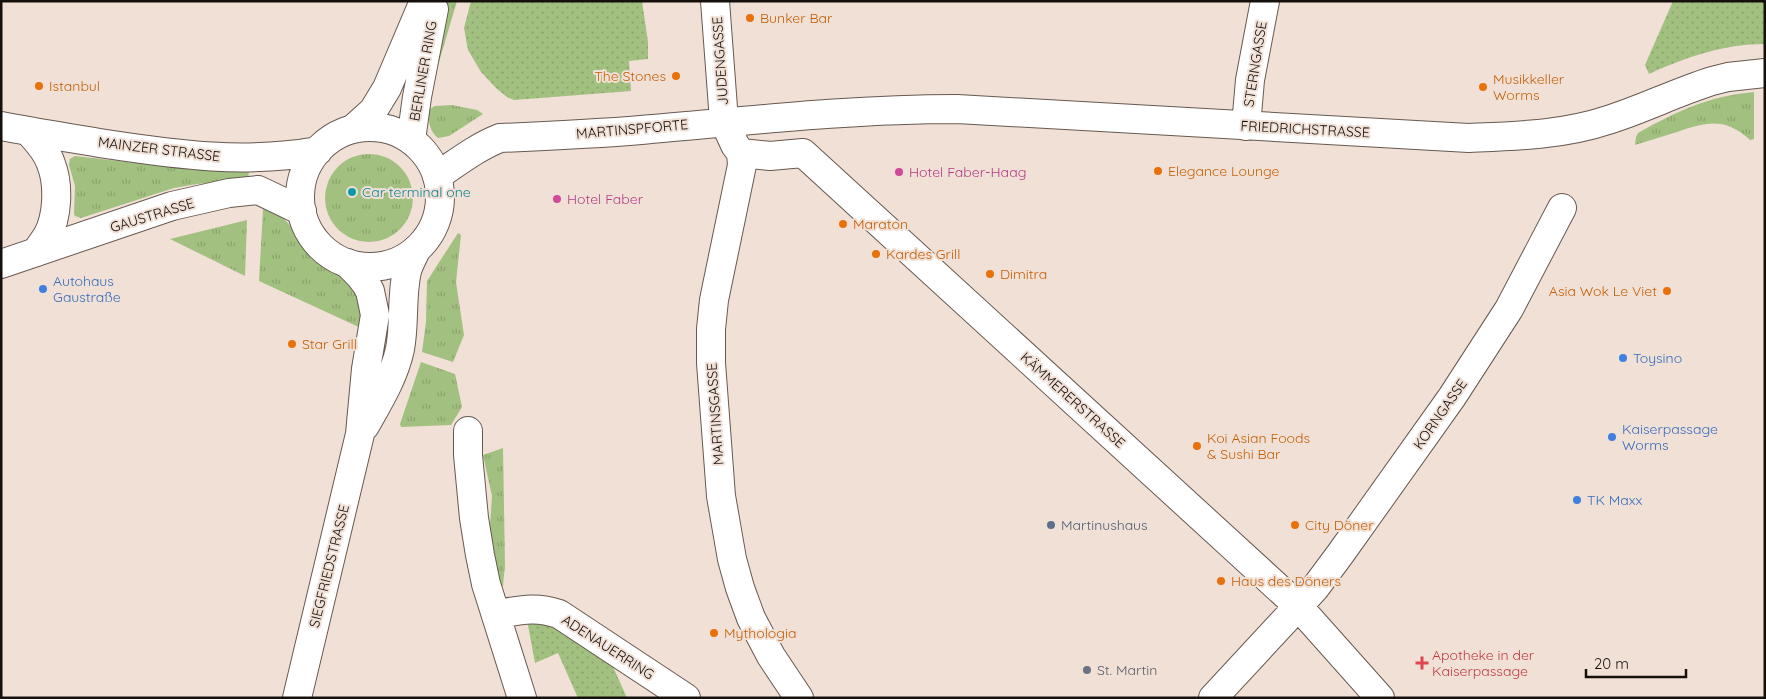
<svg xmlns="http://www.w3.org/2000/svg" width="1766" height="699" font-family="Quicksand,sans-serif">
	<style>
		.grass { fill: url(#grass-tufts) }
		.park { fill: url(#park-dots) }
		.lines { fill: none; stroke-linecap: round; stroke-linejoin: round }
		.minor-casing { stroke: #675950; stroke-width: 30 }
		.major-casing { stroke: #675950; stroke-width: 30 }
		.minor { stroke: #fff; stroke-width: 28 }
		.major { stroke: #fff; stroke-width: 28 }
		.food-dot { fill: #e8710a; stroke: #f1e0d6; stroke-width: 2 }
		.hotel-dot { fill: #d1479c; stroke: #f1e0d6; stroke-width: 2 }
		.culture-dot { fill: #0f9aa8; stroke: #f1e0d6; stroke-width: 2 }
		.shop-dot { fill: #3f7fe0; stroke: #f1e0d6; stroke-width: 2 }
		.service-dot { fill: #5c6f8a; stroke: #f1e0d6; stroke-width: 2 }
		.health-dot { fill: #e0444e; stroke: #f1e0d6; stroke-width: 2 }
		.worship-dot { fill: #6b7280; stroke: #f1e0d6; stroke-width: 2 }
		.labels { text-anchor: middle; stroke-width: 4; stroke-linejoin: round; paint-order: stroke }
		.food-label { font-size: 14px; fill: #c56008; stroke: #f1e0d6; text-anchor: start }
		.street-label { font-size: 14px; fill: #16100d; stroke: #f1e0d6 }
		.hotel-label { font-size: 14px; fill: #b23c85; stroke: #f1e0d6; text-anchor: start }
		.culture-label { font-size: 14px; fill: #0d838f; stroke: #f1e0d6; text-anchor: start }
		.shop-label { font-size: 14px; fill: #366cbe; stroke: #f1e0d6; text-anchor: start }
		.service-label { font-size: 14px; fill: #4e5e75; stroke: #f1e0d6; text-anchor: start }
		.health-label { font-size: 14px; fill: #be3a42; stroke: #f1e0d6; text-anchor: start }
		.worship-label { font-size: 14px; fill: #5b616d; stroke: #f1e0d6; text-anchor: start }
	</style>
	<defs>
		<pattern id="grass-tufts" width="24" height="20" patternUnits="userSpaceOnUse" patternTransform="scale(1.25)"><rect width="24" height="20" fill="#a2c080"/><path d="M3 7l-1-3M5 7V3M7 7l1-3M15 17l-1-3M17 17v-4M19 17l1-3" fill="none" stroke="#8ba46d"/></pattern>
		<pattern id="park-dots" width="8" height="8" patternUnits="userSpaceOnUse" patternTransform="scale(1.25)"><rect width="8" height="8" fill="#a2c080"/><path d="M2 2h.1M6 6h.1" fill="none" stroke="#8ba46d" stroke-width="1.8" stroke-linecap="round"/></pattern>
	</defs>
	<rect width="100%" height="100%" fill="#f1e0d6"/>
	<path class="grass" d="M 447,1 L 457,1 L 439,62 L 433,60 L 437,35 Z
		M 1754,92 L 1754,139 L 1750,140 C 1725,117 1706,122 1677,132 C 1663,136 1649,141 1635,145 L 1636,137 L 1638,133 C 1677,111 1709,96 1754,92 Z
		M 452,105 L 477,110 L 483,114 L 449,136 L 438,138 C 429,131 429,122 428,110 L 435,106 Z
		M325 198a44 44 0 1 1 88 0a44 44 0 1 1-88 0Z
		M 75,156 L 196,170 L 249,170 L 248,180 L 197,184 L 174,188 L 81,218 L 75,216 L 74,214 L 75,186 L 69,165 L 70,159 Z
		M 263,209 L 280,215 L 288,223 L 307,250 L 347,281 L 359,298 L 363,329 L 259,281 Z
		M 247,220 L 245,276 L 170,239 Z
		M 458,233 L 461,235 L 456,282 L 464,335 L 453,362 L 422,352 L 426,322 L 427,281 Z
		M 421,362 L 455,374 L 462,407 L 451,425 L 401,427 L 400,424 Z
		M 503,448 L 505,565 L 503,586 L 500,587 L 488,555 L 492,496 L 483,455 Z"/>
	<path class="park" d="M 471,1 L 642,1 L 648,42 L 648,59 L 629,61 L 631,91 L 514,100 L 507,97 L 497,89 L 481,72 L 468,50 L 464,28 Z
		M 1673,1 L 1765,1 L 1765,44 C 1724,44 1686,57 1649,74 L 1645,65 Z
		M 539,615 L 611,662 L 627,698 L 578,698 L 558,653 L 535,663 L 528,625 L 532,618 Z"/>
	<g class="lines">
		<defs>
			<path id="minor" d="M 715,1 L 724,121 L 735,145 L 741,153 L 742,165 L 714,300 L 711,329 L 711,363 L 721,496 L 732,559 L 740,588 L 751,618 L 771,656 L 799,698
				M 1246,126 L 1250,80 L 1265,1
				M 29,132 C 37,141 47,151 51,164 C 59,184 58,217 47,236 C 44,241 40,246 36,252
				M 741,153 L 770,156 L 803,153 L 1298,606 L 1380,698
				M 437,176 C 458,162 477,147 500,138 C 547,136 594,134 641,130 C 746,121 851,109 957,109 L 1469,138 C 1516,136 1563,135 1608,120 C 1643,109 1677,92 1712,81 L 1728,77 L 1765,73
				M 365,426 C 379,401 394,377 400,349 C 405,323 401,297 407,271 C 409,264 413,257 416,250
				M 468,431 L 468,455 L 474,518 L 480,555 L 486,584 L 522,698
				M 497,614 C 521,610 536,606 559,614 L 686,698
				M 297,698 L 360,434 L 366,369 L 375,315 L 370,291 L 366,284 L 360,276 L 347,263
				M 1213,698 L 1315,588 L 1341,553 L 1452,397 L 1509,309 L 1562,208"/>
			<path id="major" d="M 1,126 C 36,133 71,138 106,144 C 179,155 245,164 318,151
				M300 197a70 70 0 1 1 140 0a70 70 0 1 1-140 0Z
				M 353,129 L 373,111 L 387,88 L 424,1
				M 411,140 L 417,97 L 434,9
				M 1,264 L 172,206 L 229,193 L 258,190 L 302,211"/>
		</defs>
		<use href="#minor" class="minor-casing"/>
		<use href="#major" class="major-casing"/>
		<use href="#minor" class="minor"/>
		<use href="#major" class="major"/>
	</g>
	<g class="food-dot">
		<circle cx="750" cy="18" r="5"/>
		<circle cx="676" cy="76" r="5"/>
		<circle cx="39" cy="86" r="5"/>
		<circle cx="1483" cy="87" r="5"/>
		<circle cx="1158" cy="171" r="5"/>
		<circle cx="843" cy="224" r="5"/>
		<circle cx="876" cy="254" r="5"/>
		<circle cx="990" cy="274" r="5"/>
		<circle cx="1667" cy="291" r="5"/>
		<circle cx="292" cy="344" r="5"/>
		<circle cx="1197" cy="446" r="5"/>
		<circle cx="1295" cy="525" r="5"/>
		<circle cx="1221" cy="581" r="5"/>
		<circle cx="714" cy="633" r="5"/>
	</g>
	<g class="hotel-dot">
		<circle cx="899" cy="172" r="5"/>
		<circle cx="557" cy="199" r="5"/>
	</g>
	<circle class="culture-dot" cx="352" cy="192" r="5"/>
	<g class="shop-dot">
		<circle cx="43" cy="289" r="5"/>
		<circle cx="1623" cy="358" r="5"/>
		<circle cx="1612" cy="437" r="5"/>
		<circle cx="1577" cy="500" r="5"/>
	</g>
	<circle class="service-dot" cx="1051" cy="525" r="5"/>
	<path class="health-dot" d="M1419.5 655.5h5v5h5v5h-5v5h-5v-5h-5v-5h5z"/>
	<circle class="worship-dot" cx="1087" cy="670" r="5"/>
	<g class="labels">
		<g class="food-label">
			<text x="760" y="23">Bunker Bar</text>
			<text x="666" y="81" text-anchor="end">The Stones</text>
			<text x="1493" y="84">Musikkeller<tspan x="1493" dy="16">Worms</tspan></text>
			<text x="49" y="91">Istanbul</text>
			<text x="1168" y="176">Elegance Lounge</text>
			<text x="853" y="229">Maraton</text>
			<text x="886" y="259">Kardes Grill</text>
			<text x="1000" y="279">Dimitra</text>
			<text x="1657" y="296" text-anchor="end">Asia Wok Le Viet</text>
			<text x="302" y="349">Star Grill</text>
			<text x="1207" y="443">Koi Asian Foods<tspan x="1207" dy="16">&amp; Sushi Bar</tspan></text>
			<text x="1305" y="530">City Döner</text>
			<text x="1231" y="586">Haus des Döners</text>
			<text x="724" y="638">Mythologia</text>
		</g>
		<g class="street-label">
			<text transform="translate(720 61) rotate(-94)" y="5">JUDENGASSE</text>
			<text transform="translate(1255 64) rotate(-81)" y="5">STERNGASSE</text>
			<text transform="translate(423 71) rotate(-80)" y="5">BERLINER RING</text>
			<text transform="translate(632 129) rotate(-5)" y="5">MARTINSPFORTE</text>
			<text transform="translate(1305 129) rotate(3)" y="5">FRIEDRICHSTRASSE</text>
			<text transform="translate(159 149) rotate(7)" y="5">MAINZER STRASSE</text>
			<text transform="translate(152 215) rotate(-17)" y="5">GAUSTRASSE</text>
			<text transform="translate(1073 400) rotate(42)" y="5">KÄMMERERSTRASSE</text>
			<text transform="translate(715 414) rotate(-94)" y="5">MARTINSGASSE</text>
			<text transform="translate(1440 414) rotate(-55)" y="5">KORNGASSE</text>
			<text transform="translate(329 566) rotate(-76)" y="5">SIEGFRIEDSTRASSE</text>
			<text transform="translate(608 647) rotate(33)" y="5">ADENAUERRING</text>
		</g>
		<g class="hotel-label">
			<text x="909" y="177">Hotel Faber-Haag</text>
			<text x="567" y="204">Hotel Faber</text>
		</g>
		<g class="culture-label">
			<text x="362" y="197">Car terminal one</text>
		</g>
		<g class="shop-label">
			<text x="53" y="286">Autohaus<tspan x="53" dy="16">Gaustraße</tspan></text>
			<text x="1633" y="363">Toysino</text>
			<text x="1622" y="434">Kaiserpassage<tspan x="1622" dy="16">Worms</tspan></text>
			<text x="1587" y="505">TK Maxx</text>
		</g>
		<g class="service-label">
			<text x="1061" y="530">Martinushaus</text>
		</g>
		<g class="health-label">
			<text x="1432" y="660">Apotheke in der<tspan x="1432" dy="16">Kaiserpassage</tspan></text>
		</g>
		<g class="worship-label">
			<text x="1097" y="675">St. Martin</text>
		</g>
	</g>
	<rect width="1766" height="699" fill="none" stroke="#16100d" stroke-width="5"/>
	<path d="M1586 669v8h100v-8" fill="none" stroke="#16100d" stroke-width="2.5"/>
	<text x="1594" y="669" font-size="15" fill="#16100d" stroke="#f1e0d6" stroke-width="4" paint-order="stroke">20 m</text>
</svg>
